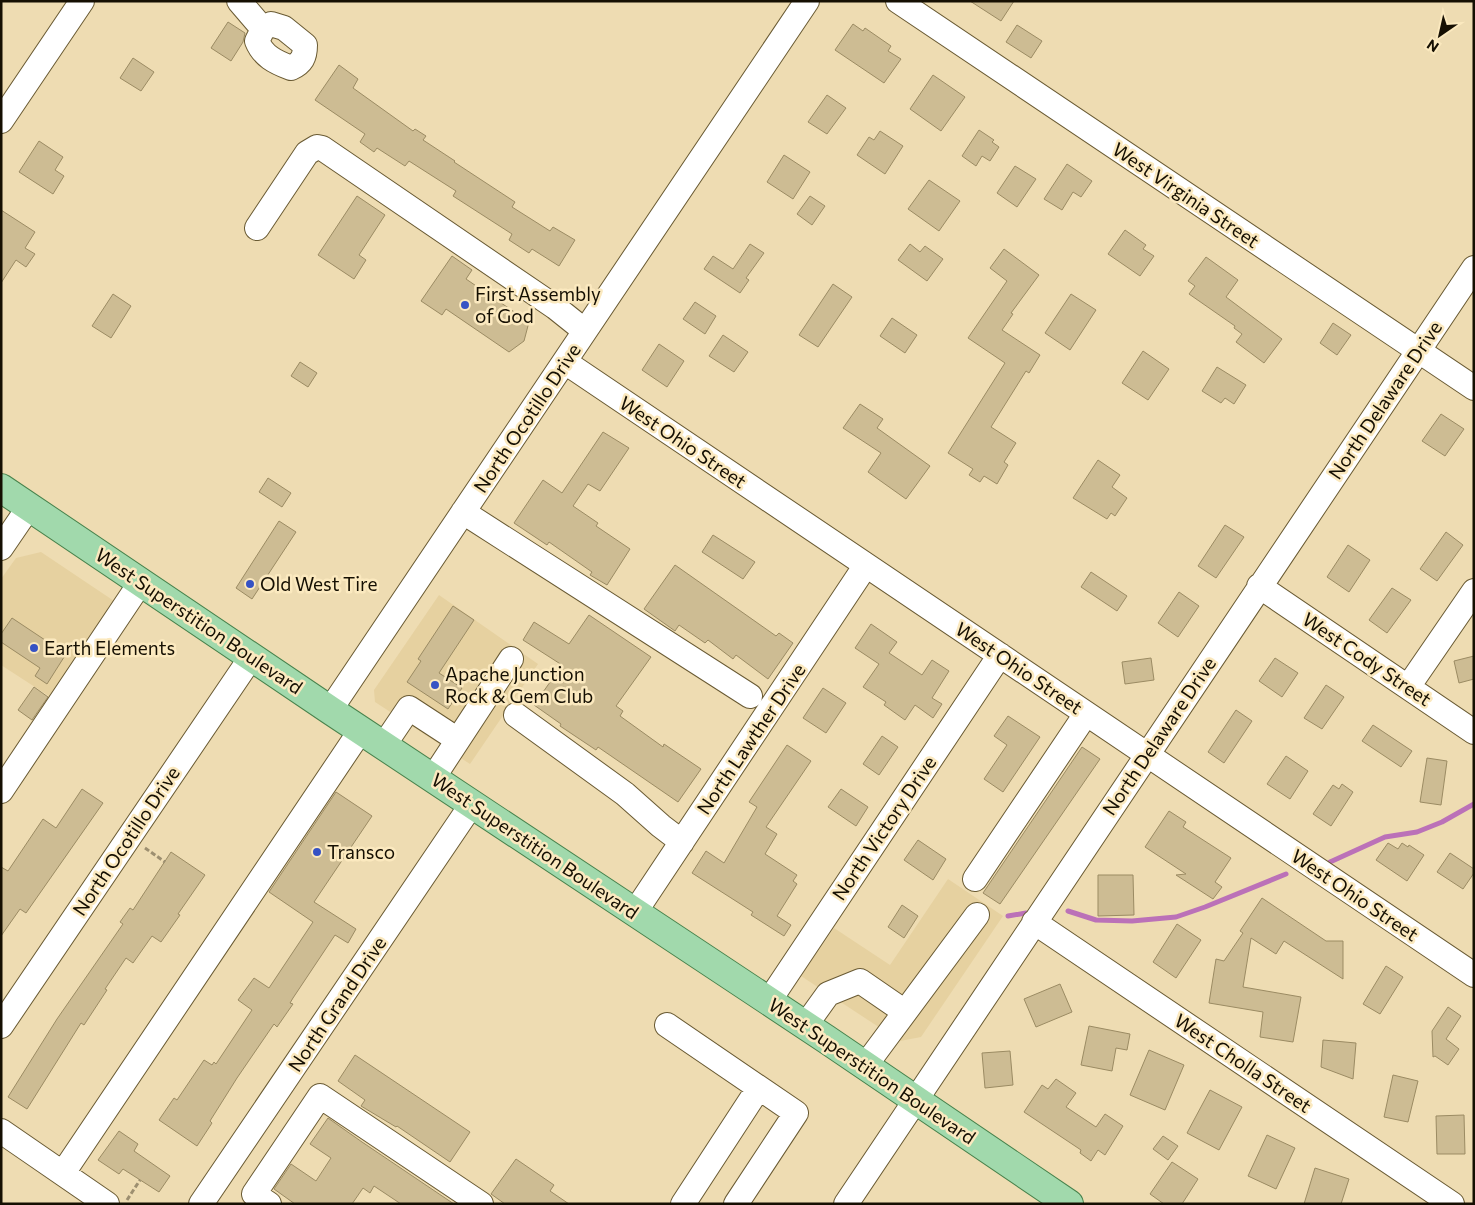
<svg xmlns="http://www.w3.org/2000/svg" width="1475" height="1205" font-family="Commissioner,sans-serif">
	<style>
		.built { fill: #e6d1a0 }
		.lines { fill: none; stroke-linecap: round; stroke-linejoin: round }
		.stream { stroke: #bb71b8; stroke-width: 5 }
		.building { fill: #cdbc93; stroke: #9b8b63 }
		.minor-casing { stroke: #695a33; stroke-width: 26 }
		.major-casing { stroke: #48824c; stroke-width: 30 }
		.path { stroke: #9d8f70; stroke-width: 3; stroke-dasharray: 5 2.5; stroke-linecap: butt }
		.minor { stroke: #fff; stroke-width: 24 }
		.major { stroke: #a1d9ac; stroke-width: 28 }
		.poi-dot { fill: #3652c4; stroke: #fbe9bf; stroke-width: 2 }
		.labels { text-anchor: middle; stroke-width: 5; stroke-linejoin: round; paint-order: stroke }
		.street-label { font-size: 19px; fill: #150f02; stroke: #fbe9bf }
		.poi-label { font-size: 19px; fill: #150f02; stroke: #fbe9bf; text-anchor: start }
	</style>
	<rect width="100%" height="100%" fill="#eedcb2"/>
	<path class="built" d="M 41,552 L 120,605 L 55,700 L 1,665 L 1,579 L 16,558 Z
		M 439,595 L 538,664 L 470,764 L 375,702 L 374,690 Z
		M 948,879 L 1003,916 L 921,1037 L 900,1041 L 801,976 L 834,928 L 890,965 Z"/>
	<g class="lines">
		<path class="stream" d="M 1330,862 L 1385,837 L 1417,832 L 1442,822 L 1474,804
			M 1068,911 L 1096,920 L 1132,921 L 1176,917 L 1205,907 L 1286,874
			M 1008,916 L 1026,913"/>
	</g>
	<path class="building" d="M 970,1 L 1014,1 L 1001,21 Z
		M 228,22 L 245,33 L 243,42 L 231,61 L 211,48 Z
		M 853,24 L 863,31 L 865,28 L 891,46 L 888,51 L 901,59 L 884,83 L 835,50 Z
		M 1017,25 L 1042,41 L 1031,58 L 1006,42 Z
		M 133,58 L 154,72 L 141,91 L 120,78 Z
		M 339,65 L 358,79 L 353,88 L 413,131 L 415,129 L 426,136 L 423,140 L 455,161 L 454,162 L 515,202 L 512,207 L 550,231 L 553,227 L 575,240 L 559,266 L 532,249 L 529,253 L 509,240 L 512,234 L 453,196 L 456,191 L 409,161 L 405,166 L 377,148 L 374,152 L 360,142 L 365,134 L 315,100 Z
		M 933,75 L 965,97 L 941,131 L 910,109 Z
		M 827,95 L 846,108 L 827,134 L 808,122 Z
		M 979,130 L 994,140 L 992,142 L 999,147 L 990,161 L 982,156 L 976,166 L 962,156 Z
		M 880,131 L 903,146 L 885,174 L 857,155 L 869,137 L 874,140 Z
		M 39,141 L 63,157 L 55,170 L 64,176 L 53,194 L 19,172 Z
		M 784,155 L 810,172 L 793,199 L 767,182 Z
		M 1067,164 L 1092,181 L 1081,197 L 1073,192 L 1062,210 L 1044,199 Z
		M 1015,166 L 1036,179 L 1017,207 L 997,193 Z
		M 929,180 L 960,201 L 939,231 L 908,209 Z
		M 357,196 L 385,215 L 359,255 L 366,260 L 354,279 L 318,255 Z
		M 810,196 L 825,206 L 812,225 L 797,214 Z
		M 1,210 L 35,232 L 25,248 L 35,254 L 26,267 L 16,260 L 1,283 Z
		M 1125,230 L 1146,245 L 1143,249 L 1154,256 L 1140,276 L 1108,254 Z
		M 750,244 L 764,253 L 746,278 L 749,280 L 740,293 L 704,269 L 713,256 L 733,269 Z
		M 910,244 L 920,252 L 925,246 L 943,259 L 927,281 L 898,260 Z
		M 1004,249 L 1039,275 L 1011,313 L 1013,314 L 1002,330 L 1040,355 L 1029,373 L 1026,371 L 991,427 L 1016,443 L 1004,462 L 1008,465 L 997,484 L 984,476 L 980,482 L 969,475 L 973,469 L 948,453 L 1005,363 L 968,338 L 1007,281 L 990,268 Z
		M 452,256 L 472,270 L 466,279 L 529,322 L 524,341 L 509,352 L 446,309 L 442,315 L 421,301 Z
		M 1206,257 L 1238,280 L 1226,297 L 1282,339 L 1264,363 L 1236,342 L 1242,334 L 1234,328 L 1235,326 L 1189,294 L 1195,286 L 1188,281 Z
		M 833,284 L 852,297 L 818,347 L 799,335 Z
		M 113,294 L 131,306 L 111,338 L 92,326 Z
		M 1071,294 L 1096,310 L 1070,350 L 1045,333 Z
		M 695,302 L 716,316 L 705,334 L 683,319 Z
		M 892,318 L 917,335 L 905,353 L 880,336 Z
		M 1333,323 L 1351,335 L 1337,355 L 1320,343 Z
		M 723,335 L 748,352 L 734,372 L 709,356 Z
		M 659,344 L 684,361 L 667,387 L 642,370 Z
		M 1143,351 L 1169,369 L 1148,400 L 1122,383 Z
		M 300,362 L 317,373 L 308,387 L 291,376 Z
		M 1217,367 L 1246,385 L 1234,404 L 1225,398 L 1221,403 L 1202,391 Z
		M 860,404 L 883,419 L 877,428 L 930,466 L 906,499 L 868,472 L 881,453 L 843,428 Z
		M 1441,414 L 1464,429 L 1445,456 L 1422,441 Z
		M 603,432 L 629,448 L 600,491 L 588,484 L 573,506 L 598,523 L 596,526 L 630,549 L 607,585 L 590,575 L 592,572 L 549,542 L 547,545 L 514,523 L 543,480 L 562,493 Z
		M 1098,460 L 1120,475 L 1112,487 L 1127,498 L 1115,516 L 1111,513 L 1107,519 L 1073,498 Z
		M 268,478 L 291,493 L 282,507 L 259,492 Z
		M 279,521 L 296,532 L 252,599 L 236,588 Z
		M 1225,525 L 1244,537 L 1216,578 L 1198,566 Z
		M 1446,532 L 1463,545 L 1437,581 L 1420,569 Z
		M 713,535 L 755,562 L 743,579 L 702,552 Z
		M 1348,545 L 1370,560 L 1349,592 L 1327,577 Z
		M 675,565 L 776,636 L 779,633 L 793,643 L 768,679 L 736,655 L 733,659 L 708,640 L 705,643 L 679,625 L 675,631 L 644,609 Z
		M 1091,572 L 1127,596 L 1117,611 L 1081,587 Z
		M 1392,588 L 1411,600 L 1387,633 L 1369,620 Z
		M 1179,592 L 1199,606 L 1178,637 L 1158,623 Z
		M 453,606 L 474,620 L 439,673 L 462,688 L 448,709 L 407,682 L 421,661 L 418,659 Z
		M 589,615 L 651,657 L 616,706 L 623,711 L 620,716 L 663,747 L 664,744 L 701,769 L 678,802 L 598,747 L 596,750 L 560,726 L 561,724 L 534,705 L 562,665 L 523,640 L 534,622 L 569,644 Z
		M 12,618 L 66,654 L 47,684 L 35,676 L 40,668 L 1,642 L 1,634 Z
		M 871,624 L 897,642 L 889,653 L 922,675 L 932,660 L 949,671 L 932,698 L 942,704 L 933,718 L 915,705 L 905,720 L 884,705 L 886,702 L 863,687 L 879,664 L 855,648 Z
		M 1474,656 L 1474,679 L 1459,683 L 1454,661 Z
		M 1151,658 L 1154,680 L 1125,684 L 1122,662 Z
		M 1275,658 L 1298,673 L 1282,697 L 1259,681 Z
		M 1326,685 L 1344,697 L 1322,729 L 1304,718 Z
		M 34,687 L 48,697 L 32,720 L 18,710 Z
		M 823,688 L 846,703 L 826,733 L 803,718 Z
		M 1236,710 L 1252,721 L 1224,763 L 1208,752 Z
		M 1008,716 L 1040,737 L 1003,792 L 984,779 L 1007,745 L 994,736 Z
		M 1373,725 L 1412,751 L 1401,767 L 1362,741 Z
		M 882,736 L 898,747 L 879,775 L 863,764 Z
		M 787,745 L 811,761 L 766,827 L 777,834 L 765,854 L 797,875 L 793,881 L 797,884 L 777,916 L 791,925 L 784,936 L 751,915 L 753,912 L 692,873 L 706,851 L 724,863 L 757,807 L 749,802 Z
		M 1082,747 L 1100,759 L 1000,904 L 983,893 Z
		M 1286,756 L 1308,771 L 1290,799 L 1267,784 Z
		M 1427,758 L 1447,761 L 1441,805 L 1420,802 Z
		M 1342,784 L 1353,792 L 1331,826 L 1313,814 L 1333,785 L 1339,789 Z
		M 82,789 L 103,803 L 26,913 L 20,909 L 1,936 L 1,867 L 8,871 L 43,819 L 56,828 Z
		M 841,789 L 868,807 L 856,826 L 828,807 Z
		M 336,792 L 372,816 L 314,902 L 356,929 L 348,943 L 335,935 L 293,998 L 290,1003 L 293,1004 L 277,1027 L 274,1024 L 237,1078 L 210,1121 L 212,1123 L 197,1146 L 159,1120 L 174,1098 L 177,1100 L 204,1060 L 212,1065 L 214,1062 L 216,1064 L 252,1010 L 238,1000 L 254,978 L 269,988 L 313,922 L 269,892 Z
		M 1169,811 L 1186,822 L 1183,827 L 1231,858 L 1215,882 L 1222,887 L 1213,899 L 1176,875 L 1186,874 L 1145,847 Z
		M 918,840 L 946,859 L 933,880 L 904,860 Z
		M 1388,843 L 1398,849 L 1402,843 L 1408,847 L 1409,845 L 1424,855 L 1407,881 L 1376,860 Z
		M 171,852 L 205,875 L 178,914 L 180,915 L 161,942 L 152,936 L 133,963 L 126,958 L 105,989 L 107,990 L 84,1025 L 81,1023 L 27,1109 L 8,1097 L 57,1019 L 123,924 L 120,922 L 130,908 L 133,910 Z
		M 1450,853 L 1474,869 L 1474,873 L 1463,889 L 1437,872 Z
		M 1098,875 L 1133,875 L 1134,915 L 1098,916 Z
		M 1262,898 L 1326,941 L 1343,941 L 1343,979 L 1284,941 L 1276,954 L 1251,938 L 1243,987 L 1301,997 L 1293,1042 L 1260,1037 L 1263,1012 L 1209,1003 L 1216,959 L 1224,961 L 1243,933 L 1240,931 Z
		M 902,905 L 918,916 L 904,938 L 888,927 Z
		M 1177,924 L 1201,940 L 1176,978 L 1153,962 Z
		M 1386,966 L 1403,977 L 1380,1014 L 1363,1004 Z
		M 1060,984 L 1072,1012 L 1036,1027 L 1024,999 Z
		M 1448,1007 L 1461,1016 L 1446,1039 L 1459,1049 L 1448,1065 L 1435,1056 L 1433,1057 L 1432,1031 Z
		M 1089,1026 L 1130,1034 L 1127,1050 L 1116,1048 L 1112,1071 L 1081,1065 Z
		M 1323,1040 L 1356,1043 L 1353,1079 L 1321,1067 Z
		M 1149,1050 L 1184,1065 L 1165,1110 L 1130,1095 Z
		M 1010,1051 L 1013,1085 L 985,1088 L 982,1053 Z
		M 355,1055 L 470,1132 L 450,1162 L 397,1126 L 396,1127 L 361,1106 L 365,1100 L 338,1081 Z
		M 1393,1075 L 1418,1081 L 1408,1122 L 1384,1117 Z
		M 1056,1079 L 1076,1093 L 1066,1107 L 1096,1127 L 1105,1114 L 1123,1126 L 1105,1155 L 1098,1150 L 1091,1161 L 1080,1153 L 1081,1150 L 1024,1112 L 1042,1085 L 1048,1089 Z
		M 1210,1090 L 1242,1107 L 1219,1150 L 1187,1133 Z
		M 1464,1115 L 1465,1154 L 1437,1154 L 1436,1116 Z
		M 328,1118 L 362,1142 L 454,1204 L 401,1204 L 374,1186 L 370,1193 L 363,1188 L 352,1204 L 295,1204 L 274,1189 L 291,1164 L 316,1181 L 331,1158 L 310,1144 Z
		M 119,1131 L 138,1144 L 134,1151 L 170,1176 L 159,1192 L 123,1169 L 119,1174 L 98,1160 Z
		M 1267,1135 L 1295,1148 L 1276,1189 L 1248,1176 Z
		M 1163,1136 L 1178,1146 L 1168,1160 L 1153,1149 Z
		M 516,1159 L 554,1185 L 550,1191 L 569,1204 L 505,1204 L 491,1194 Z
		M 1172,1162 L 1198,1179 L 1182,1204 L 1164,1204 L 1150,1194 Z
		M 1315,1168 L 1349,1179 L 1341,1204 L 1304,1204 Z"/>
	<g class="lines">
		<defs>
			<path id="minor" d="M 239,1 L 263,29
				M 898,1 L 1474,388
				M 271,24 L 284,28 L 305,45 C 305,57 302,63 291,68 C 275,62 263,56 257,41 L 263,29 Z
				M 1,121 L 82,1
				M 257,228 L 307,153 L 317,147 L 322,148 L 555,307 L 585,331
				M 565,362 L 1474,975
				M 463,512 L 750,696
				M 1,548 L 29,507
				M 1259,586 L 1474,732
				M 1408,687 L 1474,591
				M 330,710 L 807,1
				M 516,715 L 625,794 L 661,826 L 682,842
				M 384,745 L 409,708 L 458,740
				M 433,778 L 511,659
				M 1,791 L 141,582
				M 975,879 L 1086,714
				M 635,912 L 866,565
				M 1034,922 L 1452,1204
				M 769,1001 L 1000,655
				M 667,1025 L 796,1113 L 736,1204
				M 1,1026 L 252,656
				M 805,1026 L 828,994 L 860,981 L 905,1012
				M 865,1066 L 977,915
				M 1,1131 L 107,1204
				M 63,1173 L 361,730
				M 201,1204 L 472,804
				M 269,1204 L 254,1194 L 320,1096 L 481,1204
				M 683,1204 L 758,1089
				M 846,1204 L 1474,268"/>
			<path id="major" d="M 1,488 L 330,710 L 826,1039 L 1069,1204"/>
		</defs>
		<use href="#minor" class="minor-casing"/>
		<use href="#major" class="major-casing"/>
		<path class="path" d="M 145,848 L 165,862
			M 127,1200 L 140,1180"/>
		<use href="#minor" class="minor"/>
		<use href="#major" class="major"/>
	</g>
	<g class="poi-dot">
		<circle cx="465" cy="305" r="5"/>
		<circle cx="250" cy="584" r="5"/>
		<circle cx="34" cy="648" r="5"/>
		<circle cx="435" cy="685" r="5"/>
		<circle cx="317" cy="852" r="5"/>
	</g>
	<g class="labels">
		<g class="street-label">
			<text transform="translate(1186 195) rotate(34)" y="7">West Virginia Street</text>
			<text transform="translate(1385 400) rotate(-56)" y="7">North Delaware Drive</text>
			<text transform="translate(527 418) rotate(-56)" y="7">North Ocotillo Drive</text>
			<text transform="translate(683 442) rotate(34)" y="7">West Ohio Street</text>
			<text transform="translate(199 621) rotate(34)" y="7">West Superstition Boulevard</text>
			<text transform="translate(1367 659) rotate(34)" y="7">West Cody Street</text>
			<text transform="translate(1019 668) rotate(34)" y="7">West Ohio Street</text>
			<text transform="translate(1159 736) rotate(-56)" y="7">North Delaware Drive</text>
			<text transform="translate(751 739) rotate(-56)" y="7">North Lawther Drive</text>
			<text transform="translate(884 828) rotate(-56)" y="7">North Victory Drive</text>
			<text transform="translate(126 841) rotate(-56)" y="7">North Ocotillo Drive</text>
			<text transform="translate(535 846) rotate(34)" y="7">West Superstition Boulevard</text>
			<text transform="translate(1355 895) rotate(34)" y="7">West Ohio Street</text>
			<text transform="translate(337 1004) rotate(-56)" y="7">North Grand Drive</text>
			<text transform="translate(1243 1063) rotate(34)" y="7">West Cholla Street</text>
			<text transform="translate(872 1071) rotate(34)" y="7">West Superstition Boulevard</text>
		</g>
		<g class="poi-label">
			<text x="475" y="301">First Assembly<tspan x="475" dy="22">of God</tspan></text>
			<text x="260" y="591">Old West Tire</text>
			<text x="44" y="655">Earth Elements</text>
			<text x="445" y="681">Apache Junction<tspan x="445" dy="22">Rock &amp; Gem Club</tspan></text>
			<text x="327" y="859">Transco</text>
		</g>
	</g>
	<rect width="1475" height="1205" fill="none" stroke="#150f02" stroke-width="5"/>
	<g transform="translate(1440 35) rotate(214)" stroke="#fbe9bf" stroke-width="4" paint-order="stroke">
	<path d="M0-4L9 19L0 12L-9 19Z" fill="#150f02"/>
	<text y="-8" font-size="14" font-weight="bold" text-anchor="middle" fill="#150f02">N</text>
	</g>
</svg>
